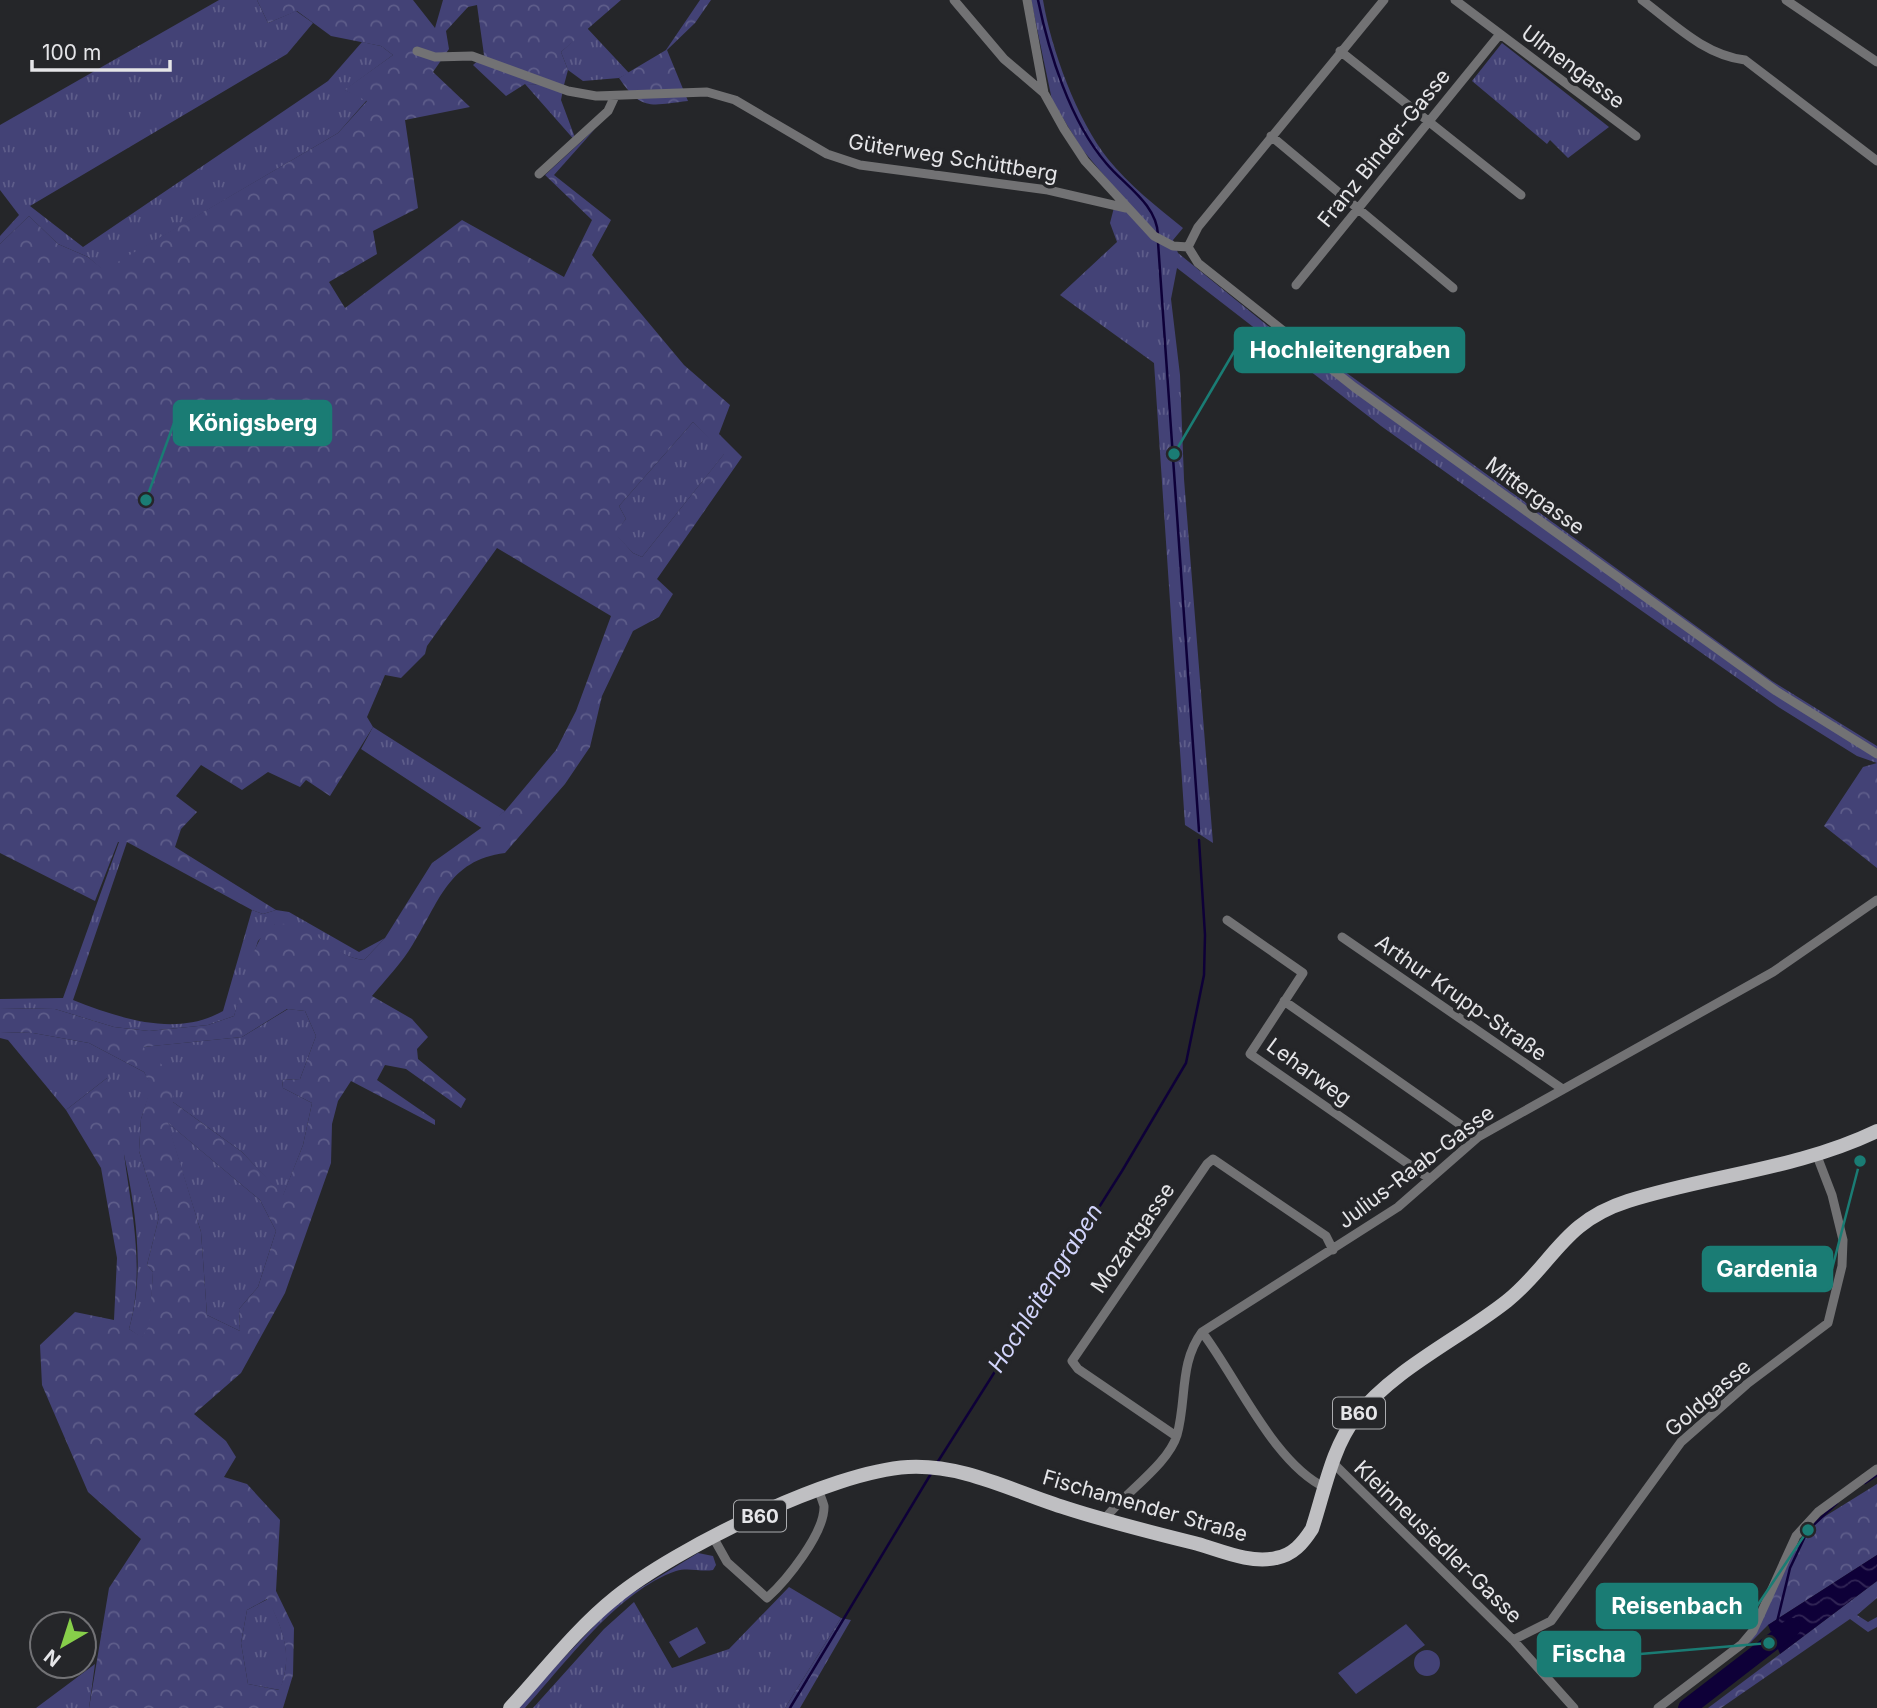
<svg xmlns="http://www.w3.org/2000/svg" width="1877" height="1708" font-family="Inter,sans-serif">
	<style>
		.grass { fill: url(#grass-tufts) }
		.forest { fill: url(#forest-crowns); fill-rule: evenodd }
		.garden { fill: #434276 }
		.water { fill: url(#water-waves) }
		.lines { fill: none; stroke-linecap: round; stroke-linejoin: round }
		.stream { stroke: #0e0038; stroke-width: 2.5 }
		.river { stroke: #0e0038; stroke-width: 18 }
		.street { stroke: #727274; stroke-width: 9 }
		.primary { stroke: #bfbfc2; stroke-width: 14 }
		.labels { text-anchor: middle; stroke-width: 7; stroke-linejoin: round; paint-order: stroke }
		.shield { fill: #252629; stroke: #abacaf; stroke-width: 2 }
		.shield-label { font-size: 19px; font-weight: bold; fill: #e5e5e8 }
		.street-label { font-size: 21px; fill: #e5e5e8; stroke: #252629 }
		.water-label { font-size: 23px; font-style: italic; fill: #d2d4fb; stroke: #252629 }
		.leader { fill: none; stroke: #1a7c74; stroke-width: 2.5 }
		.callout-dot { fill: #1a7c74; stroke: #252629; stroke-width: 2.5 }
		.callout { fill: #1a7c74; stroke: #1a7c74; stroke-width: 2.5 }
		.callout-label { font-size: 23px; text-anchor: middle; font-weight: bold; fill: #fff }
	</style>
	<defs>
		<pattern id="grass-tufts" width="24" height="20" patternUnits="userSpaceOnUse" patternTransform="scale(1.75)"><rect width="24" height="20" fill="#434276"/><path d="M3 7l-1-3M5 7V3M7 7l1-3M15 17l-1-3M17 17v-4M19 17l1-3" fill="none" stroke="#5e5d8a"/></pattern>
		<pattern id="forest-crowns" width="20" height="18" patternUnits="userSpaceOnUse" patternTransform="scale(1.75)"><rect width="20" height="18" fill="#434276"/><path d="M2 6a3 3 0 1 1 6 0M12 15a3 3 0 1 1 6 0" fill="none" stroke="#5e5d8a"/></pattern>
		<pattern id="water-waves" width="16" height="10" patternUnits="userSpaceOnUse" patternTransform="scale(1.75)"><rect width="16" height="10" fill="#0e0038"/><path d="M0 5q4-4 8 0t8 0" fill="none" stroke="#312555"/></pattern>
	</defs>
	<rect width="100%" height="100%" fill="#252629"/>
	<path class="grass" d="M 219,0 L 257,0 L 268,23 L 296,11 L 313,23 L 287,54 L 30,206 L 83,247 L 328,81 L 362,42 L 381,46 L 393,55 L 345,90 L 367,100 L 338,133 L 104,271 L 88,257 L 58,244 L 29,216 L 0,244 L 0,236 L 19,215 L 0,190 L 0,125 Z
		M 1031,0 L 1043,0 C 1051,49 1077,120 1108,159 C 1129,185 1157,207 1183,228 L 1173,240 L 1178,253 L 1300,352 L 1308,345 L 1772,681 L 1877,746 L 1877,763 L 1857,756 L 1777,706 L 1521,526 L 1381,426 L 1177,268 L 1171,299 L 1180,375 L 1184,479 L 1213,843 L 1185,825 L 1154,363 L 1060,295 L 1117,242 L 1110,223 L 1118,192 L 1081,148 L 1052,100 Z
		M 587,28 L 629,73 L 619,78 L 583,81 L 568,70 L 561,52 Z
		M 1502,43 L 1609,127 L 1568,158 L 1550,140 L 1547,144 L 1472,81 Z
		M 525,84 L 564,85 L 561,100 L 577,143 Z
		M 693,422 L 725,453 L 642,557 L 633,553 L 614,533 L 626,519 L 619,506 Z
		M 373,727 L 505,811 L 483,829 L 361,749 Z
		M 119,842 L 127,842 L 73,1000 C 119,1018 176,1038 223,1011 L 252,910 L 263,914 L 276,910 L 289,912 L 359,952 L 385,938 L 364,960 C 332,957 309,924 275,924 L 258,941 L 234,1016 L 208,1025 L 149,1031 L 114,1027 L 55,1009 L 0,1008 L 0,999 L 63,998 Z
		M 288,1009 L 305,1011 L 316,1036 L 300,1079 L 282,1080 L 283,1088 L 312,1103 L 303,1145 L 283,1196 L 242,1152 L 173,1102 L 142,1047 L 242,1037 Z
		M 0,1032 L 33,1033 L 89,1043 L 144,1072 L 152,1086 L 141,1119 L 139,1151 L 159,1217 L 147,1265 L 153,1272 L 150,1326 L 142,1338 L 129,1329 C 152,1248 124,1158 107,1078 L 66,1110 L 8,1040 L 0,1038 Z
		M 167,1122 L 260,1200 L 276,1231 L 258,1287 L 239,1309 L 240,1331 L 207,1315 L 201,1232 Z
		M 698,1553 L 713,1556 L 716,1565 L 713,1570 C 700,1572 688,1567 676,1571 C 618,1591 565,1664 525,1708 L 516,1708 L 616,1603 Z
		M 789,1587 L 841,1618 L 785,1708 L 533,1708 L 604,1629 L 634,1602 L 672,1668 L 729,1649 Z
		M 268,1599 C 284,1631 293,1655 280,1690 L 248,1684 L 241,1643 L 247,1610 Z
		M 95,1664 L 89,1708 L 36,1708 Z"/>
	<path class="forest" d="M 257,0 L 413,0 L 435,28 L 443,0 L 621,0 L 561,52 L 568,70 L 564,85 L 525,84 L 506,96 L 473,65 L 484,55 L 477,5 L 468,7 L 446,31 L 449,49 L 433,72 L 470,107 L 405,120 L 418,208 L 373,231 L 377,254 L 329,282 L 345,308 L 462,220 L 564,277 L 592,220 L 545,175 L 595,129 L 554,175 L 611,220 L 592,255 L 684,365 L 730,405 L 719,434 L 742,457 L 657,579 L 673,594 L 659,617 L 633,631 L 602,696 L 590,747 L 565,784 L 505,853 C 448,860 439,903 413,944 C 402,963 386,979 372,996 L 412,1019 L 428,1037 L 417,1049 L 418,1059 L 466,1099 L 461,1108 L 406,1069 L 385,1065 L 377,1080 L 435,1120 L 435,1125 L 351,1081 L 338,1101 L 332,1124 L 331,1163 L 285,1293 L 241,1373 L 194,1414 L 226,1441 L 236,1457 L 224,1477 L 247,1484 L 280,1520 L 276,1591 L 294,1628 L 293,1675 L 283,1708 L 89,1708 L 109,1588 L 141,1539 L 88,1492 L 42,1385 L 40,1345 L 75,1312 L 114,1320 L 117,1258 L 101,1168 L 66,1110 L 107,1078 L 120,1083 C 122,1112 122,1141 126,1169 C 134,1223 144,1276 129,1329 L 142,1337 L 149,1326 L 153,1272 L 147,1265 L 159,1217 L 139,1151 L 141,1119 L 151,1086 L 144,1072 L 89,1043 L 33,1033 L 0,1032 L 0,1008 L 55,1009 L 114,1027 L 149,1031 L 208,1025 L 234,1016 C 240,997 255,928 275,924 C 289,921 309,932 321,939 C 336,949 346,958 364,960 L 385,938 L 432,863 L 505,811 L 556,750 L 576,711 L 611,616 L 497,548 L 427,646 L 425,654 L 401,678 L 385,675 L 367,717 L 373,727 L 330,796 L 306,780 L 300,787 L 268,772 L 242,790 L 201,765 L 176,796 L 197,812 L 181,829 L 175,847 L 276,910 L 263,914 L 252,910 L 127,842 L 118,842 L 95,901 L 0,853 L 0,244 L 29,216 L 58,244 L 88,257 L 104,270 L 338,133 L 367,101 L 344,90 L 393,55 L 381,46 L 331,36 L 297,11 L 268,23 ZM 693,422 L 724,454 L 642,557 L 633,553 L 615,533 L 626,519 L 619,506 ZM 287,1009 L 305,1011 L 316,1036 L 300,1079 L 282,1080 L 283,1088 L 312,1103 L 303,1145 L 283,1195 L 242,1152 L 173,1102 L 176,1078 L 143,1047 L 242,1037 ZM 168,1123 L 260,1200 L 276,1231 L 258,1287 L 239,1309 L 240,1331 L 207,1315 L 201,1232 ZM 267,1599 C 283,1628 294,1658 279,1690 L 248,1684 L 241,1643 L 247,1610 Z
		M 700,0 L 711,0 L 695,23 L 667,50 L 688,101 C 651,105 642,112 619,78 L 666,50 Z
		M 1877,763 L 1877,868 L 1824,826 L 1863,767 Z
		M 1877,1484 L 1877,1555 L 1768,1625 L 1748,1645 L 1788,1558 L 1811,1525 Z
		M 1877,1581 L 1877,1598 L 1857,1615 L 1868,1622 L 1877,1617 L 1877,1627 L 1868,1632 L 1850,1619 L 1721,1708 L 1708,1708 Z
		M 841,1618 L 851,1620 L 800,1708 L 785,1708 Z"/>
	<path class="garden" d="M 1406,1624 L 1425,1645 L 1356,1694 L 1338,1673 Z
		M 697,1627 L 706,1643 L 679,1658 L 669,1642 Z
		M1414 1663a13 13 0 1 1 26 0a13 13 0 1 1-26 0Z"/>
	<path class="water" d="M 1877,1555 L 1877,1581 L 1780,1654 L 1768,1625 Z"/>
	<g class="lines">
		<path class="stream" d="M 1038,0 C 1049,53 1070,121 1106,163 C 1124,185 1157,204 1158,235
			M 1158,242 L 1199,831
			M 937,1463 L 1122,1171 L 1186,1063 L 1204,975 L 1205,935 L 1199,840
			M 1865,1483 L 1877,1475
			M 1777,1622 L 1790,1568 L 1808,1530 L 1837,1503
			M 1769,1643 L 1773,1634
			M 790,1708 L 932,1472"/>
		<path class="river" d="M 1687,1708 L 1792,1627"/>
		<path class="street" d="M 954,0 L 1004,59 L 1044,93
			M 1027,0 L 1044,93 L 1064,129 L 1085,161 L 1154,236 L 1173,246 L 1188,247 L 1198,263 L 1354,387 L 1776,691 L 1877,754
			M 1455,0 L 1636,136
			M 1642,0 C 1674,24 1704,55 1745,60 L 1877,161
			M 1786,0 L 1877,62
			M 417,51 L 435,57 L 472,56 L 568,91 L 596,96 L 707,92 L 735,100 L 827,154 L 860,165 L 1048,190 L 1126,208
			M 1340,51 L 1521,195
			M 1271,136 L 1453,288
			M 539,174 L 608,111 L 615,96
			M 1188,247 L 1198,227 L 1384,0
			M 1296,285 L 1500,34
			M 1227,920 L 1303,973 L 1250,1054 L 1430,1179
			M 1342,937 L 1561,1088
			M 1284,1001 L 1478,1137
			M 1202,1332 C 1237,1378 1274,1464 1326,1488
			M 1176,1436 L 1078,1369 L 1072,1361 L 1207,1164 L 1213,1159 L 1326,1236 L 1333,1250
			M 1334,1464 L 1513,1640 L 1574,1708
			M 1104,1520 C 1123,1494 1168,1465 1177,1435 C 1187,1399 1179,1363 1202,1332 L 1398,1207 L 1478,1137 L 1773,972 L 1877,900
			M 713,1537 L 727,1562 L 767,1598 C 786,1581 825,1533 824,1506 C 823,1502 820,1495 819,1491
			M 1513,1640 L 1551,1621 L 1681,1442 L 1747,1384 L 1828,1323 L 1842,1266 L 1843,1240 L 1832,1195 L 1817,1156
			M 1658,1708 L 1742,1644 L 1753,1631 L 1796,1536 L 1818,1512 L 1877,1469"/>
		<path class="primary" d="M 510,1708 C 544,1671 576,1629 616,1597 C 675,1549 832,1471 908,1467 C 964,1464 1014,1492 1066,1508 C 1109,1522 1154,1533 1198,1544 C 1222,1551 1251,1564 1276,1558 C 1293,1555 1303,1543 1312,1529 C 1324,1493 1332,1447 1356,1417 C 1395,1368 1459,1339 1507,1301 C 1554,1263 1562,1222 1628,1201 C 1710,1175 1798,1169 1877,1131"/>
	</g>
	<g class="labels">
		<g class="shield">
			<rect x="1333" y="1397.5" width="52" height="31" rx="5"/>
			<rect x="734" y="1500.5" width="52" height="31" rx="5"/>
		</g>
		<g class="shield-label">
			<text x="1359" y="1420">B60</text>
			<text x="760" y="1523">B60</text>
		</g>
		<g class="street-label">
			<text transform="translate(1573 67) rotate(37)" y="7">Ulmengasse</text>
			<text transform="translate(1384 148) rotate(-51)" y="7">Franz Binder-Gasse</text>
			<text transform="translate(953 158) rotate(9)" y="7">Güterweg Schüttberg</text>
			<text transform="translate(1535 496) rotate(36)" y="7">Mittergasse</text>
			<text transform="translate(1461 998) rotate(35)" y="7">Arthur Krupp-Straße</text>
			<text transform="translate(1309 1072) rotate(36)" y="7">Leharweg</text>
			<text transform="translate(1416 1167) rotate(-37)" y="7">Julius-Raab-Gasse</text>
			<text transform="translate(1133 1238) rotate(-55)" y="7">Mozartgasse</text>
			<text transform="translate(1708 1398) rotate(-41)" y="7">Goldgasse</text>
			<text transform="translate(1145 1506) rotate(16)" y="7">Fischamender Straße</text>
			<text transform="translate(1438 1542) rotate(44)" y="7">Kleinneusiedler-Gasse</text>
		</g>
		<g class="water-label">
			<text transform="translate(1045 1288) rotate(-58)" y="8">Hochleitengraben</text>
		</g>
	</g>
	<path class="leader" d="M1174 454L1235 350M146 500L174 423M1860 1161L1832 1269M1808 1530L1757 1606M1769 1643L1640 1654"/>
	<g class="callout-dot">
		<circle cx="1174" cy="454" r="7"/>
		<circle cx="146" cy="500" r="7"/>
		<circle cx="1860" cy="1161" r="7"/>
		<circle cx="1808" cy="1530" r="7"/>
		<circle cx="1769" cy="1643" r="7"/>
	</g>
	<g class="callout">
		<rect x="1235" y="328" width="229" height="44" rx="7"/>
		<rect x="174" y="401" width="157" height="44" rx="7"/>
		<rect x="1703" y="1247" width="129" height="44" rx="7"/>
		<rect x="1597" y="1584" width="160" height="44" rx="7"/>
		<rect x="1538" y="1632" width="102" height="44" rx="7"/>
	</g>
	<g class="callout-label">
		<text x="1350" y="358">Hochleitengraben</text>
		<text x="253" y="431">Königsberg</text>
		<text x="1767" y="1277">Gardenia</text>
		<text x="1677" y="1614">Reisenbach</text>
		<text x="1589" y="1662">Fischa</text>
	</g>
	<g transform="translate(63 1645) rotate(219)"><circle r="33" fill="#252629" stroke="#727275" stroke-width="2"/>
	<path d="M0-5L12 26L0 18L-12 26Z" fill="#87cf4a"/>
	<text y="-10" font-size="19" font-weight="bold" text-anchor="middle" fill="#e5e5e8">N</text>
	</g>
	<path d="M32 60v10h138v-10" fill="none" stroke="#e5e5e8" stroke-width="3.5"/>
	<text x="42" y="60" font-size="21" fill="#e5e5e8" stroke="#252629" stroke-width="5" paint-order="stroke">100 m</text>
</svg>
